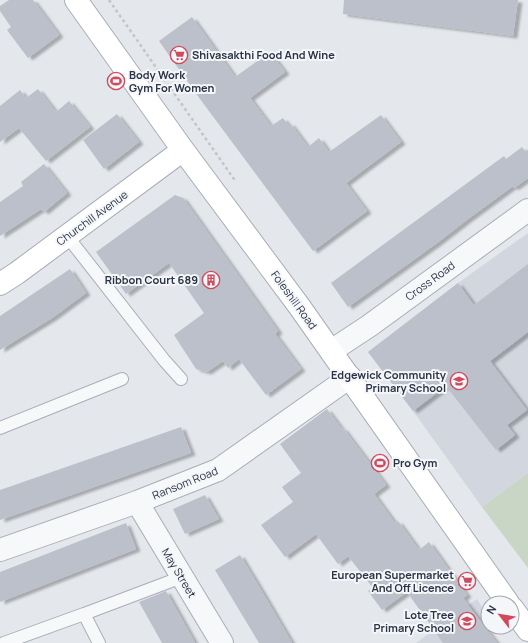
<svg xmlns="http://www.w3.org/2000/svg" width="528" height="643" font-family="Manrope,sans-serif">
	<style>
		.built { fill: #d2d6de }
		.green { fill: #c9d6c5 }
		.building { fill: #bbc0ca; filter: url(#shadow) }
		.lines { fill: none; stroke-linecap: round; stroke-linejoin: round }
		.lane-casing { stroke: #a9aeb7; stroke-width: 14 }
		.street-casing { stroke: #a9aeb7; stroke-width: 24 }
		.secondary-casing { stroke: #a9aeb7; stroke-width: 24 }
		.path { stroke: #c2c5cb; stroke-width: 2.5; stroke-dasharray: 3 3; stroke-linecap: butt }
		.lane { stroke: #f7f8fa; stroke-width: 12 }
		.street { stroke: #f7f8fa; stroke-width: 22 }
		.secondary { stroke: #fff; stroke-width: 22 }
		.labels { text-anchor: middle; stroke-width: 4; stroke-linejoin: round; paint-order: stroke }
		.poi-label { font-size: 11px; font-weight: bold; fill: #2b3445; stroke: #f4f6f9; text-anchor: end }
		.street-label { font-size: 11px; fill: #2b3445; stroke: #f4f6f9 }
	</style>
	<defs>
		<filter id="shadow"><feDropShadow dx="4.5" dy="2.5" stdDeviation="1" flood-color="#0004"/></filter>
	</defs>
	<rect width="100%" height="100%" fill="#e4e7ec"/>
	<path class="built" d="M 528,233 L 528,473 L 482,507 L 413,411 L 368,352 L 458,283 Z
		M 477,599 L 488,616 L 488,627 L 496,627 L 475,643 L 416,643 Z"/>
	<path class="green" d="M 528,473 L 528,568 L 482,507 Z"/>
	<path class="building" d="M 9,0 L 33,0 L 59,35 L 28,58 L 7,30 L 11,27 L 0,11 L 0,6 Z
		M 344,0 L 518,0 L 513,36 L 343,14 Z
		M 192,17 L 235,77 L 270,52 L 285,72 L 250,98 L 271,126 L 283,118 L 288,125 L 290,123 L 308,147 L 319,138 L 329,152 L 381,115 L 401,142 L 346,183 L 367,211 L 313,251 L 200,99 L 159,41 Z
		M 38,89 L 56,112 L 69,101 L 90,127 L 46,161 L 19,128 L 0,142 L 0,106 L 20,90 L 26,98 Z
		M 117,114 L 139,142 L 104,169 L 83,140 Z
		M 522,147 L 528,155 L 528,178 L 514,188 L 513,186 L 468,219 L 437,243 L 348,307 L 331,283 L 504,156 L 506,159 Z
		M 44,164 L 67,193 L 44,212 L 41,209 L 0,236 L 0,202 L 23,186 L 21,182 Z
		M 175,195 L 183,198 L 278,331 L 275,334 L 301,369 L 266,395 L 239,359 L 228,368 L 223,361 L 207,372 L 196,369 L 174,335 L 204,313 L 169,263 L 126,294 L 96,252 Z
		M 528,264 L 528,332 L 490,361 L 527,410 L 507,425 L 515,435 L 496,450 L 446,386 L 413,411 L 368,352 L 458,283 L 474,305 Z
		M 70,269 L 86,293 L 52,318 L 0,350 L 0,316 Z
		M 327,409 L 342,429 L 343,428 L 386,485 L 374,494 L 395,523 L 398,521 L 419,550 L 429,542 L 467,595 L 463,598 L 497,643 L 443,643 L 407,592 L 382,610 L 368,591 L 373,588 L 348,556 L 338,564 L 316,534 L 285,557 L 261,525 L 293,502 L 282,487 L 301,473 L 280,444 Z
		M 181,427 L 191,453 L 0,520 L 0,490 Z
		M 205,495 L 219,519 L 185,534 L 173,509 Z
		M 126,523 L 136,549 L 0,602 L 0,572 Z
		M 240,555 L 261,590 L 292,643 L 259,643 L 215,570 Z
		M 166,591 L 180,616 L 195,643 L 162,643 L 139,602 Z"/>
	<g class="lines">
		<defs>
			<path id="lane" d="M 67,236 L 164,360 L 181,379
				M 0,428 L 122,379
				M 4,643 L 84,614
				M 99,643 L 84,614 L 182,577"/>
			<path id="street" d="M 331,351 L 369,326 L 528,210
				M 137,502 L 222,643
				M 0,550 L 137,502 L 218,470 L 350,377"/>
			<path id="secondary" d="M 76,0 L 183,150 L 299,306 L 508,603
				M 0,284 L 17,273 L 183,150
				M 512,608 L 528,630"/>
		</defs>
		<use href="#lane" class="lane-casing"/>
		<use href="#street" class="street-casing"/>
		<use href="#secondary" class="secondary-casing"/>
		<path class="path" d="M 109,0 L 236,182"/>
		<use href="#lane" class="lane"/>
		<use href="#street" class="street"/>
		<use href="#secondary" class="secondary"/>
	</g>
	<defs>
		<symbol id="supermarket-ring" viewBox="-11 -11 22 22"><circle r="9.5" fill="#f4f6f9" stroke="#d1495b" stroke-width="1.5"/><path d="M-6-5.5h2.5l.6 2H6L4.5 2H-2.5L-4.4-4H-6ZM-1.5 3.2a1.3 1.3 0 1 0 .1 0ZM3 3.2a1.3 1.3 0 1 0 .1 0Z" fill="#d1495b"/></symbol>
		<symbol id="stadium-ring" viewBox="-11 -11 22 22"><circle r="9.5" fill="#f4f6f9" stroke="#d1495b" stroke-width="1.5"/><path d="M0-5a6.5 5 0 1 0 0 10a6.5 5 0 1 0 0-10ZM-3.5-1.8h7v3.6h-7Z" fill="#d1495b"/></symbol>
		<symbol id="building-ring" viewBox="-11 -11 22 22"><circle r="9.5" fill="#f4f6f9" stroke="#d1495b" stroke-width="1.5"/><path d="M-4-6H4V6H1V3H-1V6H-4ZM-2.5-4.3h1.7v1.8h-1.7ZM.8-4.3h1.7v1.8H.8ZM-2.5-1h1.7V.8h-1.7ZM.8-1h1.7V.8H.8Z" fill="#d1495b"/></symbol>
		<symbol id="school-ring" viewBox="-11 -11 22 22"><circle r="9.5" fill="#f4f6f9" stroke="#d1495b" stroke-width="1.5"/><path d="M0-5L7-2L0 1L-7-2ZM-4 1L0 2.5L4 1V4Q0 6-4 4Z" fill="#d1495b"/></symbol>
	</defs>
	<g fill-rule="evenodd">
		<use href="#supermarket-ring" x="169" y="45" width="20" height="20"/>
		<use href="#stadium-ring" x="106" y="71" width="20" height="20"/>
		<use href="#building-ring" x="201" y="270" width="20" height="20"/>
		<use href="#school-ring" x="449" y="371" width="20" height="20"/>
		<use href="#stadium-ring" x="370" y="453" width="20" height="20"/>
		<use href="#supermarket-ring" x="457" y="571" width="20" height="20"/>
		<use href="#school-ring" x="457" y="611" width="20" height="20"/>
	</g>
	<g class="labels">
		<g class="poi-label">
			<text x="192" y="59" text-anchor="start">Shivasakthi Food And Wine</text>
			<text x="129" y="79" text-anchor="start">Body Work<tspan x="129" dy="13">Gym For Women</tspan></text>
			<text x="198" y="284">Ribbon Court 689</text>
			<text x="446" y="379">Edgewick Community<tspan x="446" dy="13">Primary School</tspan></text>
			<text x="393" y="467" text-anchor="start">Pro Gym</text>
			<text x="454" y="579">European Supermarket<tspan x="454" dy="13">And Off Licence</tspan></text>
			<text x="454" y="619">Lote Tree<tspan x="454" dy="13">Primary School</tspan></text>
		</g>
		<g class="street-label">
			<text transform="translate(92 218) rotate(-36)" y="4">Churchill Avenue</text>
			<text transform="translate(430 281) rotate(-36)" y="4">Cross Road</text>
			<text transform="translate(294 300) rotate(54)" y="4">Foleshill Road</text>
			<text transform="translate(185 483) rotate(-22)" y="4">Ransom Road</text>
			<text transform="translate(179 573) rotate(59)" y="4">May Street</text>
		</g>
	</g>
	<g transform="translate(500 615) rotate(301)"><circle r="19" fill="#f4f6f9" stroke="#a4a8b1"/>
	<path d="M0-3L7 15L0 10L-7 15Z" fill="#d1495b"/>
	<text y="-6" font-size="11" font-weight="bold" text-anchor="middle" fill="#2b3445">N</text>
	</g>
</svg>
